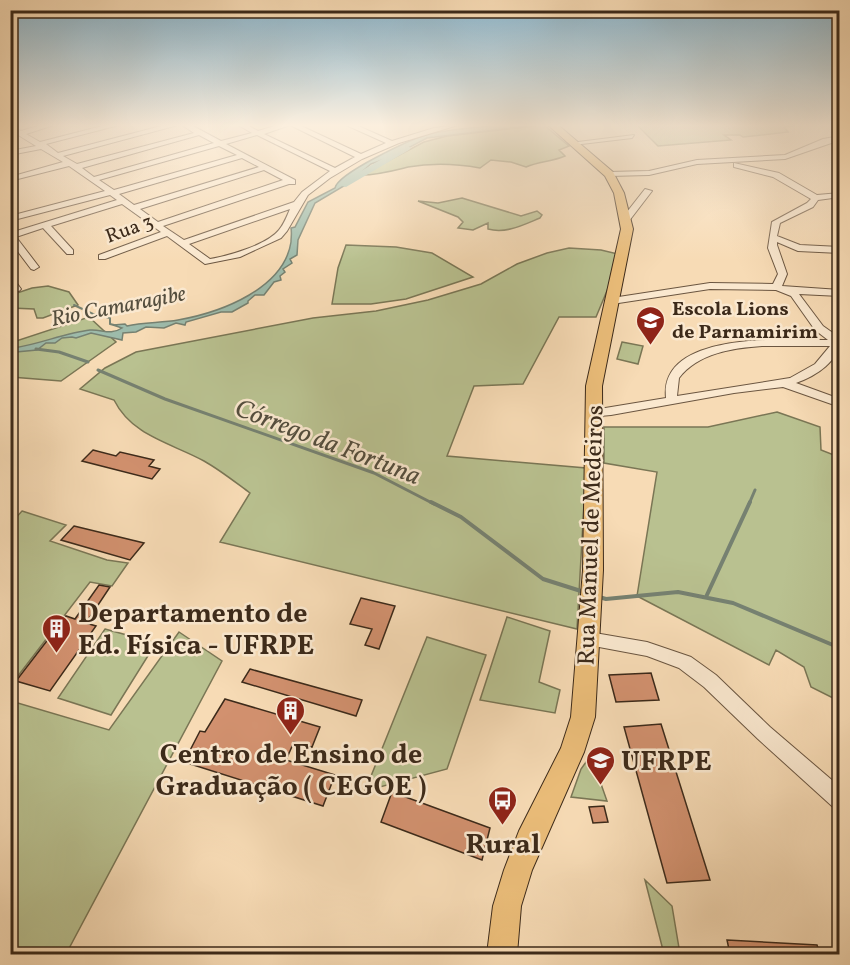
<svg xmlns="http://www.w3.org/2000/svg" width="850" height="965" font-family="Vollkorn,serif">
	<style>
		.green { fill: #b9c190; stroke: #7a7655; stroke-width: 1.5 }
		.water { fill: #9dbbab; stroke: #768171; stroke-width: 1.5 }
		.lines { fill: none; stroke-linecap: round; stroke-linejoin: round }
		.stream-far2 { stroke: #768171; stroke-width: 2 }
		.stream-far1 { stroke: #768171; stroke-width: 3 }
		.stream { stroke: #768171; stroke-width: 4 }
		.river { fill: #9dbbab; fill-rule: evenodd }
		.building { fill: #d2916f; stroke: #3c2a1a; stroke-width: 1.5 }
		.minor-casing { stroke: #6b5641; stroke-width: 2 }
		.major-casing { stroke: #3c2a1a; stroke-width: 2 }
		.minor { fill: #fae8cf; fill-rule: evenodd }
		.major { fill: #ecbe7a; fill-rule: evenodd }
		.labels { text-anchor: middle; stroke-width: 5; stroke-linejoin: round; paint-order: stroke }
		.far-street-label { font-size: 20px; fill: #3c2a1a; stroke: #fae8cf }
		.far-poi-label { font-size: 20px; font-weight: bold; fill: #3c2a1a; stroke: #fae8cf; text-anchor: start }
		.far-water-label { font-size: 22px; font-style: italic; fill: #544e3e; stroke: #fae8cf }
		.street-label { font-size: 24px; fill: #3c2a1a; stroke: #fae8cf }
		.water-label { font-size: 26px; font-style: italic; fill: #544e3e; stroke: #fae8cf }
		.near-poi-label { font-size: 28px; font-weight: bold; fill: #3c2a1a; stroke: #fae8cf; text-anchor: start }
	</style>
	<rect width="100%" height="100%" fill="#f7dbb5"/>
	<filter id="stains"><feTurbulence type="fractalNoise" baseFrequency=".00333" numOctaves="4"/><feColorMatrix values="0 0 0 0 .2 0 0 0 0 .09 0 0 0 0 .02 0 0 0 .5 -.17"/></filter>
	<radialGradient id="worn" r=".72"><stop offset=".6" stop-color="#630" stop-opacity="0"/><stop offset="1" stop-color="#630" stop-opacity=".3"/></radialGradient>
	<path class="green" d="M 544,125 L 569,146 L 559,150 L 565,156 C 551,162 540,161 526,167 L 511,162 L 491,160 L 480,168 C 458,164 431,163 408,167 C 392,171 378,175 361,175 L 424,142 L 447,136 Z
		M 637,125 L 799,125 L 784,127 L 788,132 L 743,137 L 740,135 L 724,135 L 731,140 L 658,146 Z
		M 462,198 L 521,216 L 537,211 L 542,215 L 540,218 C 523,225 506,234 488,229 L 488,223 L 473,230 L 458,228 L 463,222 L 458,217 L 418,201 L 438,203 Z
		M 346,245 L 396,247 L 432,253 L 473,277 L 406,299 L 371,304 L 332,304 L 338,268 Z
		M 569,248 L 601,250 L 622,255 L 596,317 L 559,317 L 523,384 L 474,386 L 447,456 L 586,468 L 577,629 L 220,542 L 250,493 C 235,482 220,470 204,461 C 171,443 132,436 114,400 L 80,389 L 105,368 L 136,352 L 313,318 L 376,311 L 428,300 L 481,284 L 517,264 L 547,253 Z
		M 48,286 L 69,292 L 78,305 L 43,318 L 37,318 L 34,309 L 11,308 L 11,295 L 32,288 Z
		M 89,317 L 116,342 L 61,381 L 11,377 L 10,343 Z
		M 622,342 L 643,346 L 638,364 L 617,359 Z
		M 777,412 L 820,427 L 821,450 L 839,457 L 839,701 L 811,687 L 804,667 L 776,650 L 769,665 L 637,596 L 657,472 L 604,463 L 604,427 L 708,427 Z
		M 22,511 L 66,525 L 50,541 L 107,560 L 128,563 L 112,586 L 90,582 L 11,685 L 11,523 Z
		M 507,617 L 550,631 L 539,682 L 560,690 L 555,713 L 480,700 Z
		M 105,629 L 156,643 L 111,715 L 58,698 Z
		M 179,632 L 222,661 L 66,954 L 11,954 L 11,701 L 109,730 Z
		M 427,637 L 486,655 L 447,769 L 365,791 Z
		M 586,762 L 594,764 L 607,801 L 571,797 L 581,769 Z
		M 645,880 L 672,906 L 680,954 L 664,954 Z"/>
	<path class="water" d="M 498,125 L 534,125 L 427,138 L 391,157 L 371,164 L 349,183 L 315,203 L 298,240 L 297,255 L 290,259 L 292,263 L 283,269 L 285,272 L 280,276 L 281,280 L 274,282 L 264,295 L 255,295 L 248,301 L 248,303 L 232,312 L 221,312 L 186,322 L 185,325 L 176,323 L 164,328 L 146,327 L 136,332 L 123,333 L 122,340 L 91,333 L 76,338 L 72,337 L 62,338 L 55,343 L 46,343 L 37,350 L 16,352 L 11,355 L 11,350 L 14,348 C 40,344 65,333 90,330 C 102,329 110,336 122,328 L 113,325 L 125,324 L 127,326 C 143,322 161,323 178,320 C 223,312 284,288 291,242 C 291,237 292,233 291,228 L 295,227 L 308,202 L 335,188 C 338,173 411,139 429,134 C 451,129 475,128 498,125 Z"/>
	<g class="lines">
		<path class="stream-far2" d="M 74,305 L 93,314 L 110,318 L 110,324 L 114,325"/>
		<path class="stream-far1" d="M 36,349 L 59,352 L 88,362
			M 98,370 L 165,399 L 374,473 L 434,504
			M 749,504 L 755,490"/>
		<path class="stream" d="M 431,502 L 461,517 L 543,579 L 584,592
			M 599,597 L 606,599 L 678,592 L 733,603 L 840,648
			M 706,597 L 750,502"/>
		<path class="river" d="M 406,145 L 411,148 L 409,150 L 346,187 L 337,185 Z"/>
	</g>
	<path class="building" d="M 93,450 L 116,456 L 120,452 L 154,460 L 149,466 L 160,469 L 152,479 L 82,461 Z
		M 74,526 L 144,543 L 130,560 L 61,540 Z
		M 99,585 L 110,587 L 86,623 L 96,626 L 50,691 L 16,681 L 66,616 L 75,619 Z
		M 361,598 L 395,606 L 379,649 L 365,645 L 372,629 L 350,624 Z
		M 250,669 L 362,700 L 356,716 L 242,682 Z
		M 651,673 L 659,700 L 616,702 L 609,675 Z
		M 225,699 L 320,727 L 312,747 L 294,742 L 286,760 L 335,775 L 323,806 L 184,762 L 200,731 L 205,732 Z
		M 661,724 L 710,880 L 667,883 L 624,727 Z
		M 392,792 L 490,828 L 482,860 L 381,822 Z
		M 604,806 L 608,822 L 593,823 L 589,807 Z
		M 727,940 L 817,945 L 820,954 L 730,954 Z"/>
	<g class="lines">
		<defs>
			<path id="minor" d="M 10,125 L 21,131 L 41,125 L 54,125 L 26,134 L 40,142 L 106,125 L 119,125 L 46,144 L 58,153 L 165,125 L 178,125 L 63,156 L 77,164 L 194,133 L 182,125 L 191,125 L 221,141 L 252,133 L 238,125 L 247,125 L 258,131 L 278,125 L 290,125 L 264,134 L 335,168 L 355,157 L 290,125 L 299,125 L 361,154 L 386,143 L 346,125 L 356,125 L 392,141 L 434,128 L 458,125 L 399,143 L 362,159 L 330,178 L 308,195 L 287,231 L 281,238 L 240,257 L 205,264 L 167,236 L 105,259 L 99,259 L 99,255 L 161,232 L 122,204 L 51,226 L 73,250 L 73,254 L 67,254 L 43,228 L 16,237 L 39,267 L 34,270 L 31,269 L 10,241 L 10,233 L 117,200 L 110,195 L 10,221 L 10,216 L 105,191 L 69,166 L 10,181 L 10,177 L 63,162 L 41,149 L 10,155 L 10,151 L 36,146 L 10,130 ZM 199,135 L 214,143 L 94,177 L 82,168 ZM 257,135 L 330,171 L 302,192 L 294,202 L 184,240 L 163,226 L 289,184 L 295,184 L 295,180 L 226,144 ZM 219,146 L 237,155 L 114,190 L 99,180 ZM 242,158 L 259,167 L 134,205 L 119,194 ZM 264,170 L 283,180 L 158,222 L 140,209 ZM 290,209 C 287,216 284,224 279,230 C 267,245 228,256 210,259 L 189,244 Z
				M 634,135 L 632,138 L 573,145 L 570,143 Z
				M 840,136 L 840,140 L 785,159 L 697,164 L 649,175 L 609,176 L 605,174 L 609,172 L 649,171 L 697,160 L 785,155 L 823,139 Z
				M 734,163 L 779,173 L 817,195 L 840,193 L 840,197 L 818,200 L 813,207 L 780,223 L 777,236 L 800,245 L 840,247 L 840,253 L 798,251 L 777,242 L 777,245 L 787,274 L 782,286 L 840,290 L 840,296 L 799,294 L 823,326 L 840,338 C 840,361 816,376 796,383 L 840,399 L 840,407 L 783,387 L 734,393 L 611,415 L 589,417 L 587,414 L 593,410 L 666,398 C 659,330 788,340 828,340 L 815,330 L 791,296 L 776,290 L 710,289 L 612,304 L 607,301 L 612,298 L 710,283 L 773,284 L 778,274 L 768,248 L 772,222 L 807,203 L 811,199 L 773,177 L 734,167 ZM 762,346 L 830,346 L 815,364 L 790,378 L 677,396 L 679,378 C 698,353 733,348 762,346 Z
				M 645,189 L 652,191 L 629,221 L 623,221 L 623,217 Z
				M 10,277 L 13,278 L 21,289 L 19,291 L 13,291 Z
				M 589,632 L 647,642 L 691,657 L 716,675 L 770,727 L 840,787 L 840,810 L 833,807 L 758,739 L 704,687 L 679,668 L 647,656 L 583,644 L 581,639 L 583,634 Z"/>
			<path id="major" d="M 548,125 L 558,125 L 613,172 L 624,193 L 633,229 L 602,386 L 603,570 L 595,717 L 584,752 L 532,870 L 521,906 L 517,954 L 487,954 L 493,906 L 504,870 L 519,831 L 561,748 L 571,717 L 583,570 L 586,386 L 621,229 L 614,193 L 605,176 Z"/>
		</defs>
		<use href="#minor" class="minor-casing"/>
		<use href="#major" class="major-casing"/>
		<use href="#minor" class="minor"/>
		<use href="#major" class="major"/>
	</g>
	<linearGradient id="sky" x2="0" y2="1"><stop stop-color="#8ab7d0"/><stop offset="0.48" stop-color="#fbefde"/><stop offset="1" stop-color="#fbefde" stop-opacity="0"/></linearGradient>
	<rect width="850" height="261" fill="url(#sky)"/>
	<defs>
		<symbol id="school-pin" viewBox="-11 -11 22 30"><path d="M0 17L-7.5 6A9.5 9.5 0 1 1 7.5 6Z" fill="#8f2418" stroke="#fae8cf"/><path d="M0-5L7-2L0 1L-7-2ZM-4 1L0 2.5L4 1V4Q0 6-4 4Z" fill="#fff"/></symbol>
		<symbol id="building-pin" viewBox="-11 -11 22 30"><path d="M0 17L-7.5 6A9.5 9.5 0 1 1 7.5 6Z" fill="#8f2418" stroke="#fae8cf"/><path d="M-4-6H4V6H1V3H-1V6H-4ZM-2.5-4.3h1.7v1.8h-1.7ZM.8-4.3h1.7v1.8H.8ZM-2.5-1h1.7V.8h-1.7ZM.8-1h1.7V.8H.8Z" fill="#fff"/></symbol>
		<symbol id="university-pin" viewBox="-11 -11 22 30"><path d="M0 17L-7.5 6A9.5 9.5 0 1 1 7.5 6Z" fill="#8f2418" stroke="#fae8cf"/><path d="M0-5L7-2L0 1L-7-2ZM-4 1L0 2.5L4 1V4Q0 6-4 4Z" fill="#fff"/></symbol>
		<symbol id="bus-pin" viewBox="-11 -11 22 30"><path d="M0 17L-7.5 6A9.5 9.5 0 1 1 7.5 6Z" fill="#8f2418" stroke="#fae8cf"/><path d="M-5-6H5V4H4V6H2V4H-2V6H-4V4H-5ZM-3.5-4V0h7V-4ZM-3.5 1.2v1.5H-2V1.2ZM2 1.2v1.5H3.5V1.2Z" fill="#fff"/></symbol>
	</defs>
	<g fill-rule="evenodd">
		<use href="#school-pin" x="634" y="304" width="33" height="45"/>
		<use href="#building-pin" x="40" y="612" width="33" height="45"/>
		<use href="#building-pin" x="274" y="694" width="33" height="45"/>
		<use href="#university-pin" x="584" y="744" width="33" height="45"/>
		<use href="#bus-pin" x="486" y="784" width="33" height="45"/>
	</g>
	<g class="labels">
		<g class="far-street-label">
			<text transform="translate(129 228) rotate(-20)" y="7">Rua 3</text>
		</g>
		<g class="far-poi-label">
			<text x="672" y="315">Escola Lions<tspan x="672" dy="23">de Parnamirim</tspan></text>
		</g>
		<g class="far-water-label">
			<text transform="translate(118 305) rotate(-11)" y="8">Rio Camaragibe</text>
		</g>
		<g class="street-label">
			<text transform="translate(590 535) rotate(-88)" y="8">Rua Manuel de Medeiros</text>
		</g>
		<g class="water-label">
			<text transform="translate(328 441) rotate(21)" y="9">Córrego da Fortuna</text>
		</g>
		<g class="near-poi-label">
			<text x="78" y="622">Departamento de<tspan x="78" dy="32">Ed. Física - UFRPE</tspan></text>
			<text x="291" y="763" text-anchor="middle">Centro de Ensino de<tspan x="291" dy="32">Graduação ( CEGOE )</tspan></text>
			<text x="621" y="770">UFRPE</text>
			<text x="503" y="853" text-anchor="middle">Rural</text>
		</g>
	</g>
	<rect width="850" height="965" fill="none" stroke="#f7dbb5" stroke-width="36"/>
	<rect x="12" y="12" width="826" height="941" fill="none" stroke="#3c2a1a" stroke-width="3"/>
	<rect x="18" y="18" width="814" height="929" fill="none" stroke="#3c2a1a" stroke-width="1.5"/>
	<rect width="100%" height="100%" filter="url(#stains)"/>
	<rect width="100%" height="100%" fill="url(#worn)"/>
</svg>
